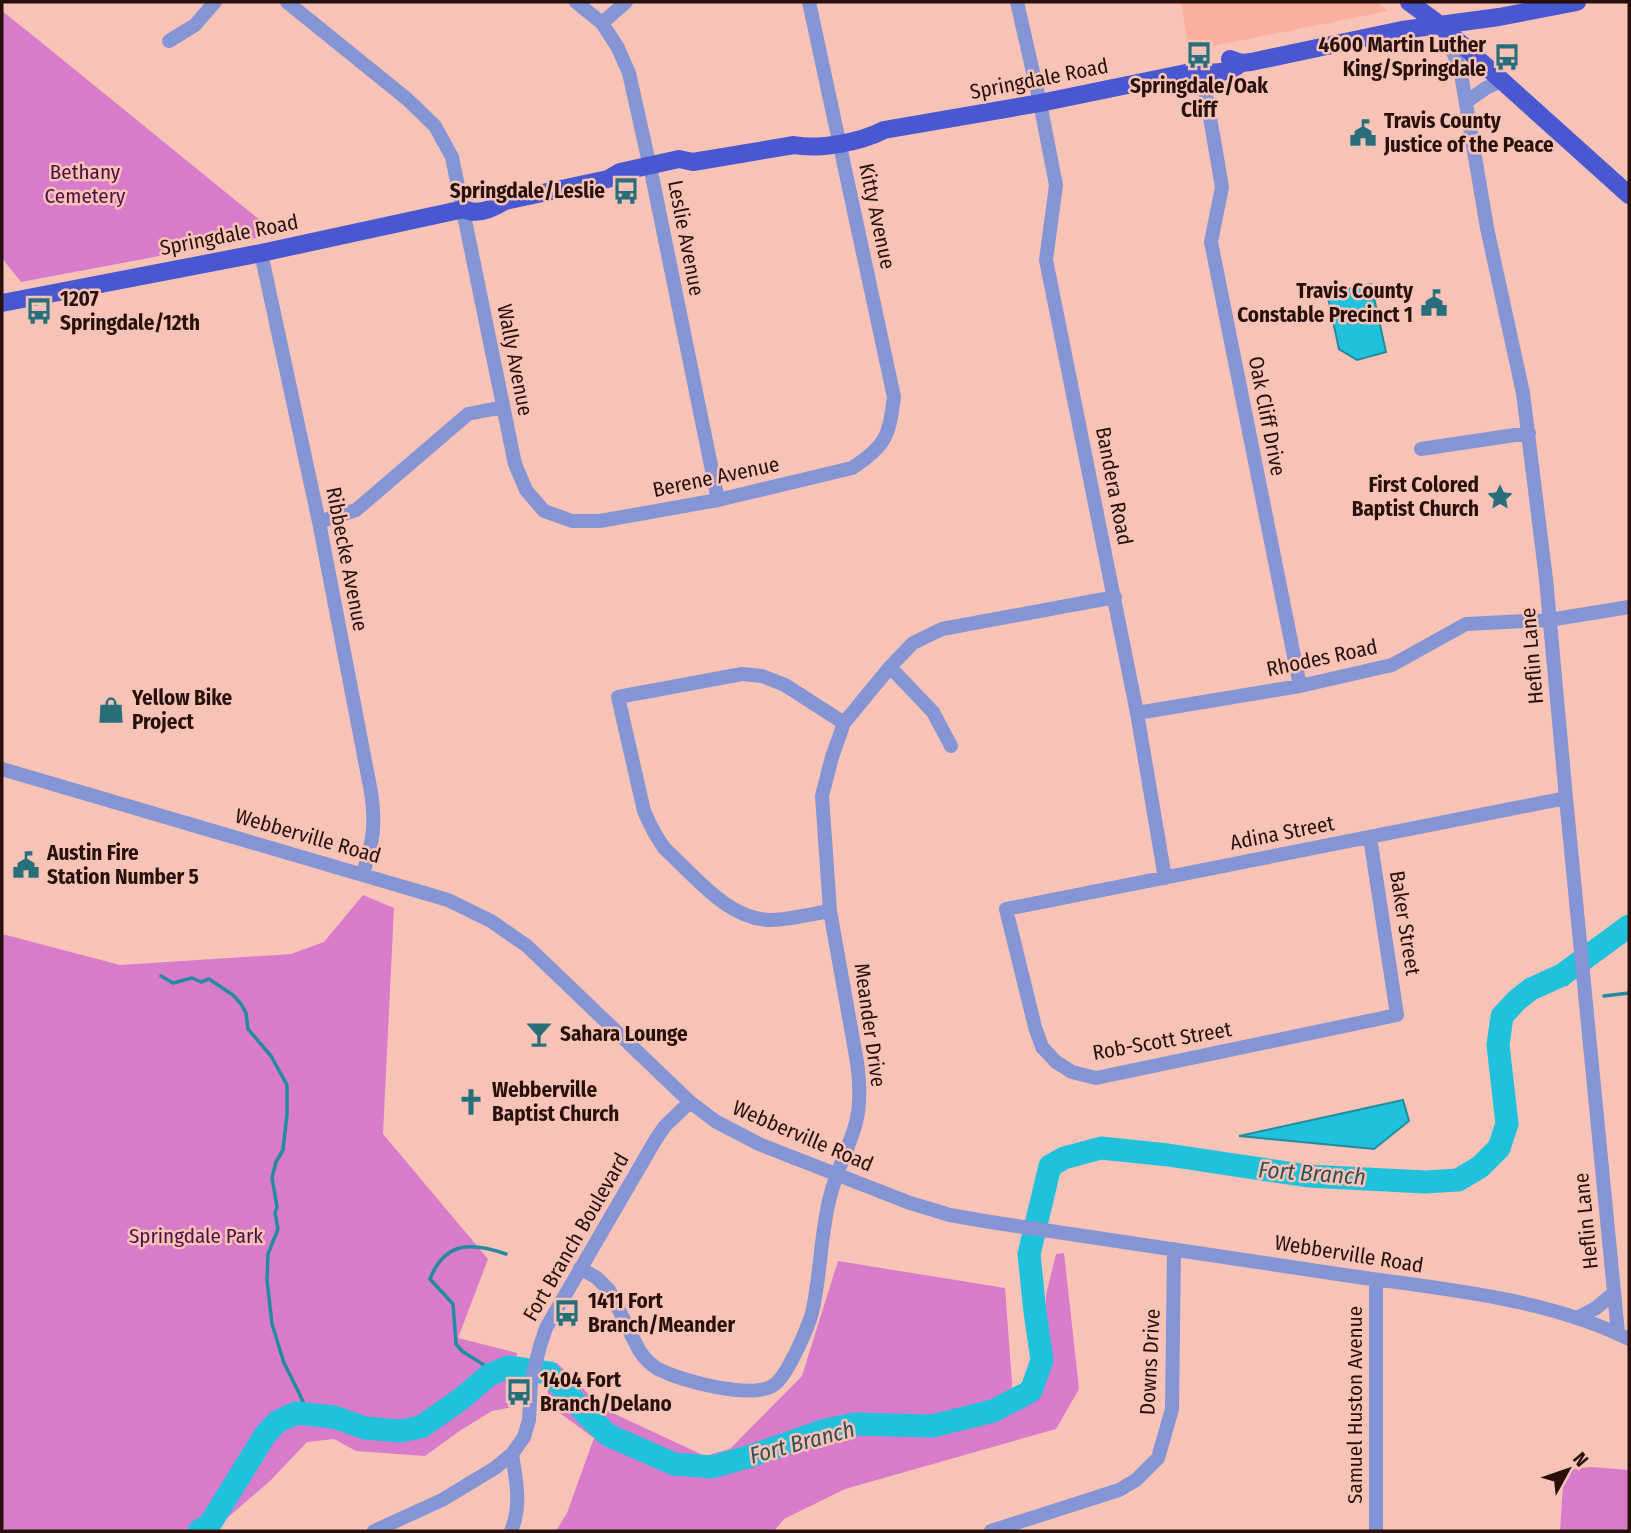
<svg xmlns="http://www.w3.org/2000/svg" width="1631" height="1533" font-family="'Fira Sans Condensed',sans-serif">
	<style>
		.built { fill: #f9b09f }
		.green { fill: #d87bca }
		.water { fill: #20c1dd; stroke: #228c9e; stroke-width: 2 }
		.lines { fill: none; stroke-linecap: round; stroke-linejoin: round }
		.stream { stroke: #228c9e; stroke-width: 3.5 }
		.river { stroke: #20c1dd; stroke-width: 23 }
		.minor { stroke: #8494d4; stroke-width: 14 }
		.major { stroke: #4957d0; stroke-width: 18 }
		.labels { text-anchor: middle; stroke-width: 5; stroke-linejoin: round; paint-order: stroke }
		.poi-label { font-size: 21px; font-weight: bold; fill: #28110c; stroke: #f8c3b7; text-anchor: start }
		.street-label { font-size: 21px; fill: #28110c; stroke: #f8c3b7 }
		.park-label { font-size: 21px; fill: #4c0f45; stroke: #f8c3b7 }
		.water-label { font-size: 23px; font-style: italic; fill: #325057; stroke: #f8c3b7 }
	</style>
	<rect width="100%" height="100%" fill="#f8c3b7"/>
	<path class="built" d="M 1181,2 L 1377,2 L 1388,11 L 1189,51 Z"/>
	<path class="green" d="M 2,11 L 36,38 L 277,234 L 21,282 L 2,258 Z
		M 363,895 L 394,908 L 383,1134 L 488,1259 L 458,1338 L 517,1353 L 512,1407 L 492,1411 L 461,1430 L 425,1456 L 356,1451 L 334,1439 L 307,1442 L 270,1481 L 212,1531 L 2,1531 L 2,934 L 120,965 L 291,954 L 324,942 Z
		M 1064,1253 L 1079,1389 L 1056,1429 L 845,1489 L 784,1519 L 774,1531 L 556,1531 L 567,1513 L 594,1438 L 546,1403 L 552,1362 L 557,1363 L 604,1409 L 705,1456 L 730,1449 L 802,1376 L 838,1261 L 1005,1288 L 1012,1383 L 1010,1409 L 1035,1395 L 1046,1364 L 1046,1295 L 1056,1254 Z
		M 1592,1467 L 1629,1470 L 1629,1531 L 1560,1531 L 1564,1470 Z"/>
	<path class="water" d="M 1371,284 L 1386,352 L 1357,360 L 1339,349 L 1327,293 Z
		M 1403,1100 L 1409,1121 L 1374,1149 L 1239,1136 Z"/>
	<g class="lines">
		<path class="stream" d="M 161,976 L 173,983 L 192,978 L 201,982 L 209,979 L 233,995 L 241,1004 L 246,1013 L 248,1029 L 271,1056 L 287,1085 L 287,1114 L 283,1150 L 276,1162 L 272,1178 L 277,1207 L 275,1213 L 278,1229 L 268,1254 L 267,1280 L 272,1324 L 284,1363 L 300,1395 L 308,1414
			M 1552,980 L 1567,984
			M 1604,996 L 1629,993
			M 495,1372 L 462,1351 L 456,1344 L 453,1304 L 430,1279 C 445,1241 472,1242 506,1254"/>
		<path class="river" d="M 199,1531 L 210,1524 L 265,1435 L 277,1422 L 296,1413 L 334,1417 L 365,1428 L 400,1431 L 421,1427 L 461,1399 L 489,1375 L 508,1367 L 549,1373 L 587,1415 L 608,1435 L 674,1464 L 712,1467 L 754,1455 L 822,1431 L 854,1424 L 932,1426 L 993,1411 L 1031,1391 L 1042,1360 L 1035,1312 L 1029,1254 L 1050,1166 L 1064,1158 L 1101,1148 L 1168,1155 L 1308,1176 L 1425,1182 L 1458,1180 L 1480,1167 L 1499,1148 L 1507,1124 L 1498,1045 L 1502,1016 L 1517,1000 L 1531,989 L 1562,975 L 1629,926"/>
		<path class="minor" d="M 287,2 L 407,99 L 435,126 L 452,157 L 515,464 L 526,490 L 544,511 L 572,521 L 600,521 L 718,500 L 852,468 C 886,446 889,436 894,397 L 809,2
			M 576,2 L 602,23 L 618,48 L 629,73 L 652,176 L 718,500
			M 1017,2 L 1040,103 L 1056,185 L 1046,260 L 1137,713 L 1165,878
			M 602,23 L 626,2
			M 1443,30 L 1460,68 L 1487,228 L 1523,393 L 1546,579 L 1566,798 L 1618,1333
			M 169,41 L 195,25 L 215,2
			M 1202,71 L 1222,187 L 1211,242 L 1300,686
			M 1466,102 L 1486,88 L 1501,81
			M 261,253 L 319,522 L 371,792 C 376,826 373,841 363,874
			M 1421,449 L 1529,433
			M 319,522 L 356,510 L 468,414 L 503,407
			M 890,667 L 933,712 L 951,746
			M 1137,713 L 1300,686 L 1392,665 L 1466,624 L 1549,620 L 1629,607
			M 2,769 L 448,900 L 491,921 L 527,946 L 690,1102 L 715,1121 L 759,1144 L 910,1203 L 950,1215 L 990,1222 C 1110,1240 1231,1258 1351,1276 C 1443,1289 1546,1298 1629,1339
			M 1370,837 L 1397,1015 L 1096,1078 L 1072,1072 L 1056,1062 L 1042,1047 L 1035,1027 L 1006,909 L 1566,798
			M 830,911 C 811,914 790,920 771,920 C 728,920 695,876 665,849 C 656,837 650,825 644,811 L 618,697 L 742,674 L 762,676 L 785,685 L 844,723
			M 580,1268 L 597,1278 L 609,1290 L 639,1350 C 644,1358 650,1364 658,1369 C 682,1381 751,1400 774,1385 C 787,1376 807,1330 812,1313 C 821,1275 820,1235 830,1197 C 836,1172 848,1150 855,1126 C 861,1106 860,1083 857,1062 L 830,911 L 822,796 L 832,757 L 844,723 L 890,667 L 913,643 L 942,629 L 1115,597
			M 1577,1318 L 1596,1308 L 1614,1293
			M 374,1531 L 442,1500 L 495,1468 L 512,1454 L 524,1437 L 529,1420 L 531,1382 L 540,1346 L 546,1328 L 656,1139 L 665,1126 L 690,1102
			M 511,1531 C 522,1506 516,1480 512,1454
			M 991,1531 L 1119,1490 L 1136,1480 L 1158,1458 L 1172,1409 L 1174,1249
			M 1376,1531 L 1376,1280"/>
		<path class="major" d="M 1409,2 L 1440,25 L 1629,195
			M 1230,59 L 1241,63 L 1251,62 L 1402,30 L 1499,17 L 1577,2
			M 2,303 L 261,253 L 464,209 C 477,216 494,208 505,201 L 608,179 L 620,172 L 679,159 L 693,162 L 794,145 C 819,150 861,142 884,130 L 1040,103 L 1186,73 C 1208,70 1223,78 1241,63"/>
	</g>
	<defs>
		<symbol id="bus-bare" viewBox="-9 -9 18 18"><path d="M-5-6H5V4H4V6H2V4H-2V6H-4V4H-5ZM-3.5-4V0h7V-4ZM-3.5 1.2v1.5H-2V1.2ZM2 1.2v1.5H3.5V1.2Z" fill="#286f7c" stroke="#f8c3b7" stroke-width="2.5" paint-order="stroke"/></symbol>
		<symbol id="civic-bare" viewBox="-9 -9 18 18"><path d="M-.6-6.5H3V-4.5H.6V-3L4-1V1h2V6H-6V1h2V-1L-.6-3ZM-1.2 2.5V6h2.4V2.5Z" fill="#286f7c" stroke="#f8c3b7" stroke-width="2.5" paint-order="stroke"/></symbol>
		<symbol id="sight-bare" viewBox="-9 -9 18 18"><path d="M0-6L1.8-2.2L6-1.7L2.9 1.2L3.7 5.4L0 3.3L-3.7 5.4L-2.9 1.2L-6-1.7L-1.8-2.2Z" fill="#286f7c" stroke="#f8c3b7" stroke-width="2.5" paint-order="stroke"/></symbol>
		<symbol id="shop-bare" viewBox="-9 -9 18 18"><path d="M-5-2.5h2.3a2.7 3.5 0 0 1 5.4 0H5L5.5 6h-11ZM-1.5-2.5h3a1.5 2.3 0 0 0-3 0Z" fill="#286f7c" stroke="#f8c3b7" stroke-width="2.5" paint-order="stroke"/></symbol>
		<symbol id="bar-bare" viewBox="-9 -9 18 18"><path d="M-6-5H6L.8 .8V4.5H3.5V6h-7V4.5H-.8V.8Z" fill="#286f7c" stroke="#f8c3b7" stroke-width="2.5" paint-order="stroke"/></symbol>
		<symbol id="church-bare" viewBox="-9 -9 18 18"><path d="M-1.2-6h2.4v3.5h3.3v2.4h-3.3V6h-2.4V-.1h-3.3v-2.4h3.3Z" fill="#286f7c" stroke="#f8c3b7" stroke-width="2.5" paint-order="stroke"/></symbol>
	</defs>
	<g fill-rule="evenodd">
		<use href="#bus-bare" x="1180" y="36" width="38" height="38"/>
		<use href="#bus-bare" x="1488" y="38" width="38" height="38"/>
		<use href="#civic-bare" x="1344" y="114" width="38" height="38"/>
		<use href="#bus-bare" x="607" y="172" width="38" height="38"/>
		<use href="#civic-bare" x="1415" y="284" width="38" height="38"/>
		<use href="#bus-bare" x="20" y="292" width="38" height="38"/>
		<use href="#sight-bare" x="1481" y="478" width="38" height="38"/>
		<use href="#shop-bare" x="92" y="691" width="38" height="38"/>
		<use href="#civic-bare" x="7" y="846" width="38" height="38"/>
		<use href="#bar-bare" x="520" y="1015" width="38" height="38"/>
		<use href="#church-bare" x="452" y="1083" width="38" height="38"/>
		<use href="#bus-bare" x="548" y="1294" width="38" height="38"/>
		<use href="#bus-bare" x="500" y="1373" width="38" height="38"/>
	</g>
	<g class="labels">
		<g class="poi-label">
			<text x="1486" y="52" text-anchor="end">4600 Martin Luther<tspan x="1486" dy="24">King/Springdale</tspan></text>
			<text x="1199" y="93" text-anchor="middle">Springdale/Oak<tspan x="1199" dy="24">Cliff</tspan></text>
			<text x="1384" y="128">Travis County<tspan x="1384" dy="24">Justice of the Peace</tspan></text>
			<text x="605" y="198" text-anchor="end">Springdale/Leslie</text>
			<text x="1413" y="298" text-anchor="end">Travis County<tspan x="1413" dy="24">Constable Precinct 1</tspan></text>
			<text x="60" y="306">1207<tspan x="60" dy="24">Springdale/12th</tspan></text>
			<text x="1479" y="492" text-anchor="end">First Colored<tspan x="1479" dy="24">Baptist Church</tspan></text>
			<text x="132" y="705">Yellow Bike<tspan x="132" dy="24">Project</tspan></text>
			<text x="47" y="860">Austin Fire<tspan x="47" dy="24">Station Number 5</tspan></text>
			<text x="560" y="1041">Sahara Lounge</text>
			<text x="492" y="1097">Webberville<tspan x="492" dy="24">Baptist Church</tspan></text>
			<text x="588" y="1308">1411 Fort<tspan x="588" dy="24">Branch/Meander</tspan></text>
			<text x="540" y="1387">1404 Fort<tspan x="540" dy="24">Branch/Delano</tspan></text>
		</g>
		<g class="street-label">
			<text transform="translate(1039 79) rotate(-11)" y="7">Springdale Road</text>
			<text transform="translate(877 216) rotate(78)" y="7">Kitty Avenue</text>
			<text transform="translate(229 235) rotate(-11)" y="7">Springdale Road</text>
			<text transform="translate(686 238) rotate(79)" y="7">Leslie Avenue</text>
			<text transform="translate(515 360) rotate(79)" y="7">Wally Avenue</text>
			<text transform="translate(1267 416) rotate(79)" y="7">Oak Cliff Drive</text>
			<text transform="translate(716 477) rotate(-12)" y="7">Berene Avenue</text>
			<text transform="translate(1114 486) rotate(79)" y="7">Bandera Road</text>
			<text transform="translate(347 559) rotate(79)" y="7">Ribbecke Avenue</text>
			<text transform="translate(1532 656) rotate(-95)" y="7">Heflin Lane</text>
			<text transform="translate(1322 658) rotate(-12)" y="7">Rhodes Road</text>
			<text transform="translate(1282 833) rotate(-11)" y="7">Adina Street</text>
			<text transform="translate(308 836) rotate(16)" y="7">Webberville Road</text>
			<text transform="translate(1405 923) rotate(81)" y="7">Baker Street</text>
			<text transform="translate(870 1025) rotate(82)" y="7">Meander Drive</text>
			<text transform="translate(1162 1041) rotate(-10)" y="7">Rob-Scott Street</text>
			<text transform="translate(803 1136) rotate(23)" y="7">Webberville Road</text>
			<text transform="translate(1586 1221) rotate(-96)" y="7">Heflin Lane</text>
			<text transform="translate(576 1237) rotate(-60)" y="7">Fort Branch Boulevard</text>
			<text transform="translate(1349 1254) rotate(9)" y="7">Webberville Road</text>
			<text transform="translate(1150 1362) rotate(-87)" y="7">Downs Drive</text>
			<text transform="translate(1355 1405) rotate(-90)" y="7">Samuel Huston Avenue</text>
		</g>
		<g class="park-label">
			<text x="85" y="179">Bethany<tspan x="85" dy="24">Cemetery</tspan></text>
			<text x="196" y="1243">Springdale Park</text>
		</g>
		<g class="water-label">
			<text transform="translate(1312 1173) rotate(4)" y="8">Fort Branch</text>
			<text transform="translate(802 1442) rotate(-15)" y="8">Fort Branch</text>
		</g>
	</g>
	<rect width="1631" height="1533" fill="none" stroke="#28110c" stroke-width="7"/>
	<g transform="translate(1568 1470) rotate(50)" stroke="#f8c3b7" stroke-width="5" paint-order="stroke">
	<path d="M0-5L12 26L0 18L-12 26Z" fill="#28110c"/>
	<text y="-10" font-size="19" font-weight="bold" text-anchor="middle" fill="#28110c">N</text>
	</g>
</svg>
